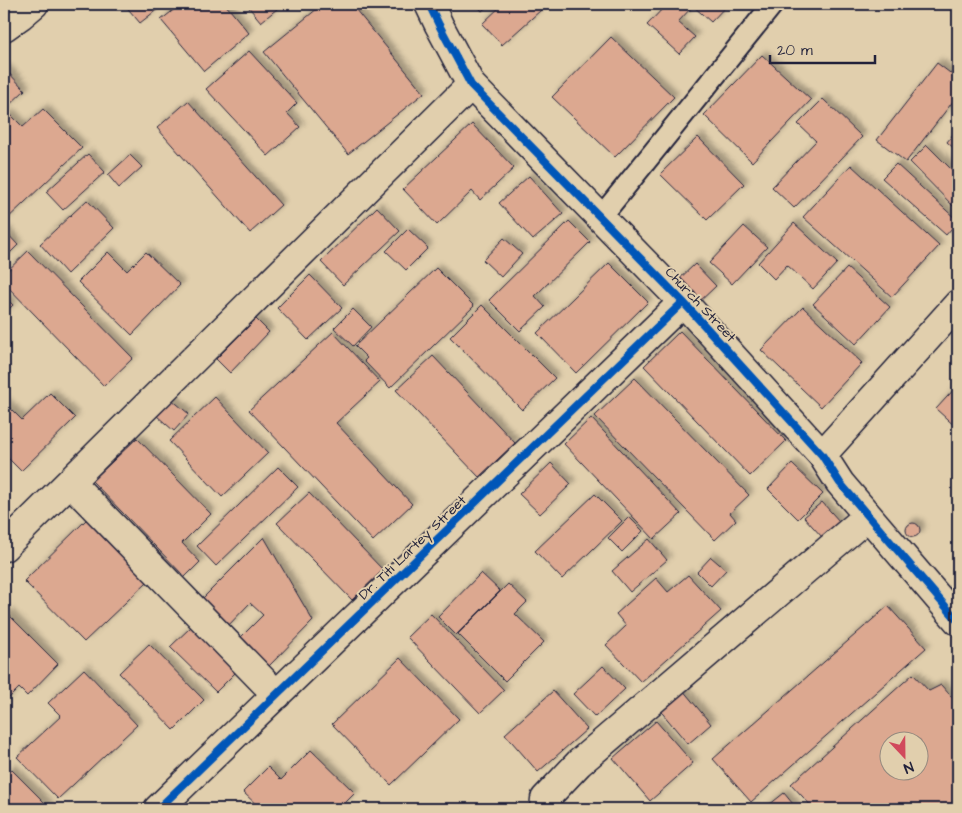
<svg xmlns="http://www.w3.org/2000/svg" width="962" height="813" font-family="'Architects Daughter',sans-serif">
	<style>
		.building { fill: #dca890; stroke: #22223b; fill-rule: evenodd; filter: url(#shadow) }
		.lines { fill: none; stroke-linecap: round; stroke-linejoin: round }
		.service-casing { stroke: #22223b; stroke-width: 24 }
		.minor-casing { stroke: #22223b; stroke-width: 31 }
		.service { stroke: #e1cfad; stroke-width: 20 }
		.minor { stroke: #e1cfad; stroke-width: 28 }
		.cycleway-casing { stroke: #e1cfad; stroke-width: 11 }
		.cycleway { stroke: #0057b8; stroke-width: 8 }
		.labels { text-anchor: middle; stroke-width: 4; stroke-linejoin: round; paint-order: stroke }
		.street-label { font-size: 14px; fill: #22223b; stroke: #e1cfad }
	</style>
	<defs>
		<filter id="shadow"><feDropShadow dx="4.5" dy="-4.5" stdDeviation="2.5" flood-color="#0004"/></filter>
	</defs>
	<rect width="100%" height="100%" fill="#e1cfad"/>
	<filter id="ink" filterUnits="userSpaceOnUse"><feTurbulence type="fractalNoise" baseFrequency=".02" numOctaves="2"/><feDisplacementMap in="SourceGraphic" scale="10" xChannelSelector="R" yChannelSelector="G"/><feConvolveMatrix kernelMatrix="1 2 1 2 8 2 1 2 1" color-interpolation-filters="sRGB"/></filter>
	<g filter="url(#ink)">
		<path class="building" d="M 124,4 L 164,4 L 140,23 Z
			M 181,4 L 225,4 L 249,33 L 204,71 L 161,20 Z
			M 246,4 L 283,4 L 261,22 Z
			M 323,4 L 351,4 L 424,93 L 348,154 L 264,52 Z
			M 475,4 L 490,4 L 482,11 Z
			M 503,4 L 535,4 L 541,10 L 502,45 L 482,24 Z
			M 667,4 L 725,4 L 727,5 L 711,22 L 693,6 L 678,22 L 695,37 L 679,54 L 647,25 Z
			M 611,37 L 674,97 L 615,157 L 552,97 Z
			M 249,51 L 297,103 L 287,113 L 300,127 L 268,156 L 206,89 Z
			M 762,55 L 811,100 L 752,162 L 704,115 Z
			M 937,63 L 958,79 L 958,95 L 906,162 L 877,140 Z
			M 4,68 L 25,90 L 4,110 Z
			M 823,99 L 862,137 L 794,208 L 772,187 L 816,141 L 798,124 Z
			M 188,101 L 281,205 L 250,233 L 157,128 Z
			M 43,109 L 82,148 L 5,221 L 4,220 L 4,119 L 9,113 L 23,127 Z
			M 472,124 L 514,168 L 480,200 L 472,191 L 437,225 L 403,189 Z
			M 958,128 L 958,152 L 947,142 Z
			M 698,137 L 744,184 L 707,220 L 660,174 Z
			M 927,145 L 958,176 L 958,211 L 910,162 Z
			M 88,154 L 105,172 L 63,210 L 46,192 Z
			M 130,155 L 142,167 L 119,188 L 108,175 Z
			M 896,164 L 958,221 L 946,235 L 882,178 Z
			M 851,165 L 939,246 L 892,297 L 803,217 Z
			M 529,176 L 563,214 L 533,240 L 499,203 Z
			M 87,200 L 114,228 L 67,274 L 40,244 Z
			M 377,207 L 400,231 L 343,285 L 321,262 Z
			M 569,221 L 590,242 L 535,296 L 545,307 L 520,331 L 489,300 Z
			M 794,223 L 837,263 L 813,289 L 787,265 L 774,279 L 758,263 Z
			M 744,226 L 767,247 L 732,284 L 709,263 Z
			M 408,229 L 428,248 L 406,270 L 386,251 Z
			M 4,230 L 18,245 L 4,259 Z
			M 504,238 L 522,254 L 501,277 L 483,260 Z
			M 28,251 L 133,358 L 104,386 L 4,283 L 4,274 Z
			M 108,252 L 127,271 L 146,252 L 180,285 L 132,335 L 78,282 Z
			M 609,263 L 648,302 L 576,373 L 537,333 Z
			M 695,264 L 716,286 L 697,304 L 676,282 Z
			M 436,268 L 474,306 L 390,388 L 364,361 L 367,358 L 355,346 Z
			M 847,268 L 890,307 L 856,344 L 813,304 Z
			M 310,275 L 342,308 L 308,340 L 277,308 Z
			M 4,296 L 13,305 L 4,314 Z
			M 482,305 L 555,378 L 522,410 L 450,337 Z
			M 803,307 L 862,363 L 821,407 L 761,350 Z
			M 353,309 L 371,327 L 353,346 L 334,328 Z
			M 256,319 L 269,332 L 230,373 L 216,359 Z
			M 680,331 L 786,441 L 750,476 L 644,366 Z
			M 333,332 L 380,382 L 336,423 L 412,504 L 373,541 L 249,410 Z
			M 433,356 L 515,443 L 479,477 L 396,390 Z
			M 635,378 L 749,495 L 730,513 L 736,520 L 715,540 L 595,416 Z
			M 958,385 L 958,429 L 936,409 Z
			M 50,393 L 75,418 L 21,471 L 4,454 L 4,402 L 22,420 Z
			M 215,397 L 268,453 L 222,497 L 169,441 Z
			M 171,399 L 189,414 L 174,431 L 157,416 Z
			M 591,418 L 681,514 L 654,539 L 564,444 Z
			M 137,438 L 211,514 L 182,543 L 200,562 L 185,577 L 92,481 Z
			M 551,463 L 571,484 L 540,514 L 519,494 Z
			M 792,464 L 823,494 L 798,519 L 768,489 Z
			M 278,467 L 298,487 L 216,566 L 197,546 Z
			M 309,493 L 383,570 L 352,600 L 277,523 Z
			M 595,494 L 622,521 L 562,579 L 535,551 Z
			M 822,502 L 840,522 L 822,537 L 804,517 Z
			M 629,517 L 643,531 L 622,552 L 608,538 Z
			M 86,520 L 147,582 L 84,642 L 24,581 Z
			M906 530a7 7 0 1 1 14 0a7 7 0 1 1-14 0Z
			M 264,537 L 313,621 L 269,666 L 240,638 L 263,615 L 250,603 L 225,629 L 198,603 Z
			M 649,539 L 667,560 L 630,592 L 612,571 Z
			M 711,557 L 726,570 L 711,586 L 697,572 Z
			M 481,573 L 500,591 L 456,635 L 438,617 Z
			M 688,575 L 721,611 L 641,682 L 606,645 L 626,626 L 616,614 L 656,578 L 668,592 Z
			M 508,584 L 527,602 L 515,614 L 544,642 L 505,681 L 458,634 Z
			M 888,606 L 926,648 L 751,802 L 713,759 Z
			M 7,613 L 58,664 L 27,696 L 19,688 L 4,703 L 4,616 Z
			M 431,614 L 504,690 L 480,713 L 407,637 Z
			M 191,627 L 236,672 L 216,692 L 170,647 Z
			M 149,644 L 204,700 L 174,730 L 119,673 Z
			M 400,658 L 459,719 L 391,785 L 332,724 Z
			M 603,666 L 625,689 L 595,717 L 573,694 Z
			M 84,669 L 137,725 L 58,799 L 17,757 L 61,716 L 48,703 Z
			M 913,674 L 929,691 L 941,685 L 958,704 L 958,803 L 952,809 L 814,809 L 791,784 ZM 890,740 L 920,740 L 920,770 L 890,770 Z
			M 682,689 L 711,724 L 688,744 L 658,708 Z
			M 553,691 L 587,729 L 538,772 L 505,734 Z
			M 656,721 L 693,763 L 650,801 L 613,758 Z
			M 311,750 L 355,793 L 339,809 L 261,809 L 243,792 L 268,767 L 281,780 Z
			M 11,769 L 51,809 L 4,809 L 4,776 Z
			M 784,793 L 797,809 L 764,809 Z"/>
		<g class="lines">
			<defs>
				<path id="service" d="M 600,218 L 773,4"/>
				<path id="minor" d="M 429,4 L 439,25 L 471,85 L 683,302 L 822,455 L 840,483 L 958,621
					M 4,27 L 21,15 L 34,4
					M 822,455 L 958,304
					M 70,482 L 277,695
					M 4,547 L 471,85
					M 158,809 L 683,302
					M 544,809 L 545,799 L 579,763 L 868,516"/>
			</defs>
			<use href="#service" class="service-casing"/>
			<use href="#minor" class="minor-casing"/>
			<use href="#service" class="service"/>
			<use href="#minor" class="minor"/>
			<defs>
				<path id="cycleway" d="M 429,4 L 439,25 L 471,85 L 683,302 L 822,455 L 840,483 L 958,621
					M 158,809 L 683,302"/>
			</defs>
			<use href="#cycleway" class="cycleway-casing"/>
			<use href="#cycleway" class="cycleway"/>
		</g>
	</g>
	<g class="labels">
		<g class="street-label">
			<text transform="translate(701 304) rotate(47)" y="5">Church Street</text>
			<text transform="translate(412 547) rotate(-44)" y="5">Dr. Titi Lartey Street</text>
		</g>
	</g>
	<rect width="962" height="813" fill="none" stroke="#e1cfad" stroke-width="20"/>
	<rect x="10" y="10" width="942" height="793" fill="none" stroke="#22223b" stroke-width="2" filter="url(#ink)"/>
	<g transform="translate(904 756) rotate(158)"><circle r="24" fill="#e1cfad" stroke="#958a7f"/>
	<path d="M0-4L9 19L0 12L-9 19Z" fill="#d1495b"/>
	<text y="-8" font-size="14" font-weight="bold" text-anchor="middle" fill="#22223b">N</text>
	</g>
	<path d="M770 55v8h105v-8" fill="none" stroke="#22223b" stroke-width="2.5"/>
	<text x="777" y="55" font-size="15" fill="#22223b" stroke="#e1cfad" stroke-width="4" paint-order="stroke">20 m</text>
</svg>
